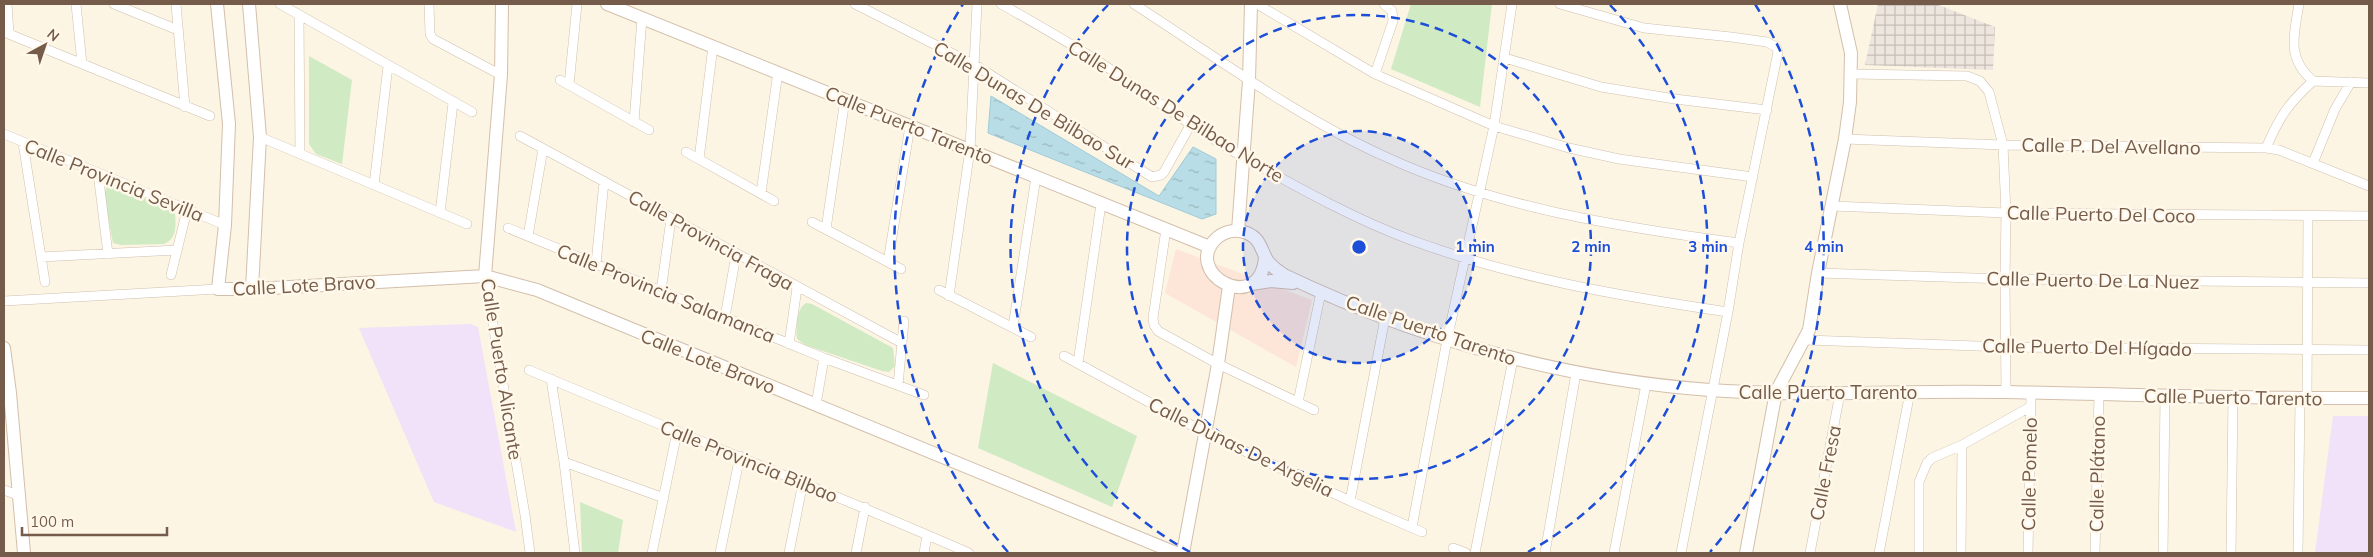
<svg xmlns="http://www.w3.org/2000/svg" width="2373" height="557" font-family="Mulish,sans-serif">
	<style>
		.commercial { fill: #fde5d8 }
		.industrial { fill: url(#industrial-grid) }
		.education { fill: #f1e1f9 }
		.park { fill: #d0eac3 }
		.water { fill: url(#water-ripples); stroke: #9fcbd8 }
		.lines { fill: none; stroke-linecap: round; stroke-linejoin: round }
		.street-casing { stroke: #d0bfae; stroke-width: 10 }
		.secondary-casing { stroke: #d3bfab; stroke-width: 14 }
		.street { stroke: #fff; stroke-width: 9 }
		.secondary { stroke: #fff; stroke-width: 12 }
		.ring { fill: none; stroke: #1d4ed8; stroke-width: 2.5; stroke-dasharray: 9 6 }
		.labels { text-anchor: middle; stroke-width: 5; stroke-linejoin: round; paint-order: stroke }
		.street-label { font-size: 19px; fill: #755c4a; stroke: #fff8eb }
		.centre { fill: #1d4ed8; stroke: #fff8eb; stroke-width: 2.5 }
		.ring-label { font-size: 15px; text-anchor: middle; font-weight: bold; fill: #1d4ed8; stroke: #fff8eb; stroke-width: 5; stroke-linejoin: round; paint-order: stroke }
	</style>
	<defs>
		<pattern id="industrial-grid" width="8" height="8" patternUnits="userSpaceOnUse" patternTransform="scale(1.25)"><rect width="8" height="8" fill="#ece6df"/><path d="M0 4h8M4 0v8" fill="none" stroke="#c4beb7"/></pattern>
		<pattern id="water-ripples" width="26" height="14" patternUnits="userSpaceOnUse" patternTransform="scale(1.25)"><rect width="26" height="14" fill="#b9dde6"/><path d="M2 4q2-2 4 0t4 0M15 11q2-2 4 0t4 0" fill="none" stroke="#9bb6bc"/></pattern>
	</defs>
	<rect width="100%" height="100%" fill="#fcf5e4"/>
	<path class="commercial" d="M 1176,249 L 1312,300 L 1296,367 L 1165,293 Z"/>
	<path class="industrial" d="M 1878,4 L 1936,4 L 1995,27 L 1993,70 L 1865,65 Z"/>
	<path class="education" d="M 470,324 L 478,327 L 516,532 L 434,502 L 359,328 Z
		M 2333,416 L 2369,416 L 2369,553 L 2315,553 Z"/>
	<path class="park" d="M 1411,4 L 1492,4 L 1480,107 L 1391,69 Z
		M 309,56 L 352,80 L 342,164 L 316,154 L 309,144 Z
		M 117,185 L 175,213 C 176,225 177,239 164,244 L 121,245 L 113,243 L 104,196 L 106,188 Z
		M 806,303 L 812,304 L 893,348 L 895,366 L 889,372 L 882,371 L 805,345 L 797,339 C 796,327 796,309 806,303 Z
		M 993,363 L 1137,436 L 1112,507 L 978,448 Z
		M 580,502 L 623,520 L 618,553 L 582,553 Z"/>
	<path class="water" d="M 991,96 L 1159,196 L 1193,147 L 1216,159 L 1216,214 L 1202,219 L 988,133 Z"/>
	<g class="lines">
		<defs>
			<path id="street" d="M 7,4 L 9,34
				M 76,4 L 82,64
				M 114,4 L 178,30
				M 176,4 L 185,107
				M 280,4 L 472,112
				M 429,4 L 430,34 L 433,39 L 501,75
				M 855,4 L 975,65 L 1152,177 L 1161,175 L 1164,172 L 1191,124
				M 1001,4 C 1035,23 1068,42 1101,63 C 1149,95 1195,130 1245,158 C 1299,188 1354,219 1411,240 C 1514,278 1620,296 1728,312
				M 1134,4 C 1216,57 1297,117 1386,157 C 1497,208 1619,227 1739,243
				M 1257,4 L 1375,74 L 1494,126 L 1569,148 L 1619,159 L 1753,177
				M 1560,4 L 1644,28 L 1731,37 L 1767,42 L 1776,47 L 1778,52 L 1739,243 L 1728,312 L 1681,553
				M 2299,4 C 2294,35 2286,58 2313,81 L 2369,83
				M 299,15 L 300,154
				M 4,32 L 210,116
				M 1505,58 L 1601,87 L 1675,99 L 1767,110
				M 1375,74 L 1393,21 L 1392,11 L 1384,4
				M 1852,74 L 1967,76 L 1980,81 L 1989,92 L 2003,145 L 2006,213 L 2005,279 L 2006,392
				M 560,80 L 649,130
				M 569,85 L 577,4
				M 634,122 L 642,18
				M 4,134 L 225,225
				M 520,136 L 902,343
				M 260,137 L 467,224
				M 1845,139 L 2003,145 L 2266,148 L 2279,150 L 2369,186
				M 23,143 L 45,282
				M 2266,148 C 2280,116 2287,105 2313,81
				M 686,152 L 774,201
				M 699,159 L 713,46
				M 2313,163 L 2335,109 L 2351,82
				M 98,173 L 108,254
				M 374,185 L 388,66
				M 761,193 L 778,72
				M 1832,206 L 2006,213 L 2369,216
				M 440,213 L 453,103
				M 812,222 L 901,269
				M 508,228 L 824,358 L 924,395
				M 826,229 L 845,99
				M 1166,229 L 1153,318 L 1154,325 L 1158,331 L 1218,364 L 1314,410
				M 528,236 L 543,149
				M 41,257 L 177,250
				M 888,262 L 910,126
				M 596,264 L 604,181
				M 1818,273 L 2005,279 L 2369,283
				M 171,275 L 187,210
				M 485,276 L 525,515 L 530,553
				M 939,290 L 1031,337
				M 661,291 L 671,219
				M 949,296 L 970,149 L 977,4
				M 4,301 L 218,289
				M 725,317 L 736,255
				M 1013,327 L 1036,177
				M 1806,340 L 2006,347 L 2369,350
				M 789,344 L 797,288
				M 1064,356 L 1204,432 L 1350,501 L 1422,532
				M 1078,363 L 1101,204
				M 529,370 C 675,432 823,489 969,553
				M 551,379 L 564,462 L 575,553
				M 898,385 L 904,321
				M 2307,399 L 2308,216
				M 1298,402 L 1321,292
				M 816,405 L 824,358
				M 564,462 L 664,498
				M 4,490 L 20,496
				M 1350,501 L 1385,318
				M 1412,527 L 1447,340 L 1494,126 L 1512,4
				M 1453,548 L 1466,553
				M 652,553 L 677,432
				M 720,553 L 740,456
				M 789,553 L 803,482
				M 856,553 L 865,507
				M 924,553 L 927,535
				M 1475,553 L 1513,359
				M 1545,553 L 1576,373
				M 1614,553 L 1646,384
				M 1810,553 L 1840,393
				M 1879,553 L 1910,392
				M 1919,553 L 1919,482 L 1927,463 L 1932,458 L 1962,445 L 2030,407
				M 1961,553 L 1962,445
				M 2028,553 L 2031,394
				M 2095,553 L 2099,395
				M 2163,553 L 2165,396
				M 2231,553 L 2233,397
				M 2298,553 L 2300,399"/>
			<path id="secondary" d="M 217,4 L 229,124 L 225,225 L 218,289 L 252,289 L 485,276 L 537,290 L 1176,553
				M 249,4 L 260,137 L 252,289
				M 607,4 L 1210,247
				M 1238,231 L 1249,80 L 1251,4
				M 1265,257 C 1260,319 1178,271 1218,237 C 1226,231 1237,229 1247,233 C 1259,238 1260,246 1265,256 C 1268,265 1277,270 1284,275 C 1418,339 1562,379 1710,390 C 1807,397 1906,390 2003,392 C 2125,394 2247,399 2369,398
				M 485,276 L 501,75 L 502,4
				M 1251,284 L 1271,281 L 1293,283
				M 4,348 L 10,393 L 24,553
				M 1183,553 L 1218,364 L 1229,286
				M 1746,553 L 1776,392 L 1809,330 L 1818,273 L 1845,139 L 1850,102 L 1851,53 L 1840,4"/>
		</defs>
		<use href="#street" class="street-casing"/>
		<use href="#secondary" class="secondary-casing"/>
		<use href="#street" class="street"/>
		<use href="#secondary" class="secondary"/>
	</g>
	<circle cx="1359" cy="247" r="116" fill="#1d4ed8" fill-opacity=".12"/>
	<g class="ring">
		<circle cx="1359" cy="247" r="116"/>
		<circle cx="1359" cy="247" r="232"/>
		<path d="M1190 552A349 349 0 0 1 1108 5M1610 5A349 349 0 0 1 1528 552"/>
		<path d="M1008 552A465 465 0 0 1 963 4M1755 4A465 465 0 0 1 1710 552"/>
	</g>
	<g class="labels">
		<g class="street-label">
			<text transform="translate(1034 105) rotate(31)" y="7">Calle Dunas De Bilbao Sur</text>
			<text transform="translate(1176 111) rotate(32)" y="7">Calle Dunas De Bilbao Norte</text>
			<text transform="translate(909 125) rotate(22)" y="7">Calle Puerto Tarento</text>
			<text transform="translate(2111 146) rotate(1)" y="7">Calle P. Del Avellano</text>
			<text transform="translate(114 180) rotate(22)" y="7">Calle Provincia Sevilla</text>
			<text transform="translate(2101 214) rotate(1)" y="7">Calle Puerto Del Coco</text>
			<text transform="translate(711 240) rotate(29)" y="7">Calle Provincia Fraga</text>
			<text transform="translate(2093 280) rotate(1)" y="7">Calle Puerto De La Nuez</text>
			<text transform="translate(304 285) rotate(-3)" y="7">Calle Lote Bravo</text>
			<text transform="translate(666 293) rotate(22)" y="7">Calle Provincia Salamanca</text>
			<text transform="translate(1431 330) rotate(19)" y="7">Calle Puerto Tarento</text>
			<text transform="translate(2087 347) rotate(1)" y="7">Calle Puerto Del Hígado</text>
			<text transform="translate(708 361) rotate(22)" y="7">Calle Lote Bravo</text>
			<text transform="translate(502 369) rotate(81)" y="7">Calle Puerto Alicante</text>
			<text x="1828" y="399">Calle Puerto Tarento</text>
			<text transform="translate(2233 397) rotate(1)" y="7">Calle Puerto Tarento</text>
			<text transform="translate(1241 447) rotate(26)" y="7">Calle Dunas De Argelia</text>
			<text transform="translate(749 461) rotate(22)" y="7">Calle Provincia Bilbao</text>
			<text transform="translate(1825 473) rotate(-79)" y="7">Calle Fresa</text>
			<text transform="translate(2029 474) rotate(-89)" y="7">Calle Pomelo</text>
			<text transform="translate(2097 474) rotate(-89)" y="7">Calle Plátano</text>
		</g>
	</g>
	<circle cx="1359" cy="247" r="8" class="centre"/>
	<g class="ring-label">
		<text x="1475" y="252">1 min</text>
		<text x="1591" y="252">2 min</text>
		<text x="1708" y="252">3 min</text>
		<text x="1824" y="252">4 min</text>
	</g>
	<rect width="2373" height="557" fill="none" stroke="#755c4a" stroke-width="10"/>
	<g transform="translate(45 45) rotate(40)" stroke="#fff8eb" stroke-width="4" paint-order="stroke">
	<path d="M0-4L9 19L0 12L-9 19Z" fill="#755c4a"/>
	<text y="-8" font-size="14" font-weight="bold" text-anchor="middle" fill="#755c4a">N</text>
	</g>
	<path d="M22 527v8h145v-8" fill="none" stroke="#755c4a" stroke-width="2.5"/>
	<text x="30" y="527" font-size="15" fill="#755c4a" stroke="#fff8eb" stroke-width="4" paint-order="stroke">100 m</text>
</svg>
